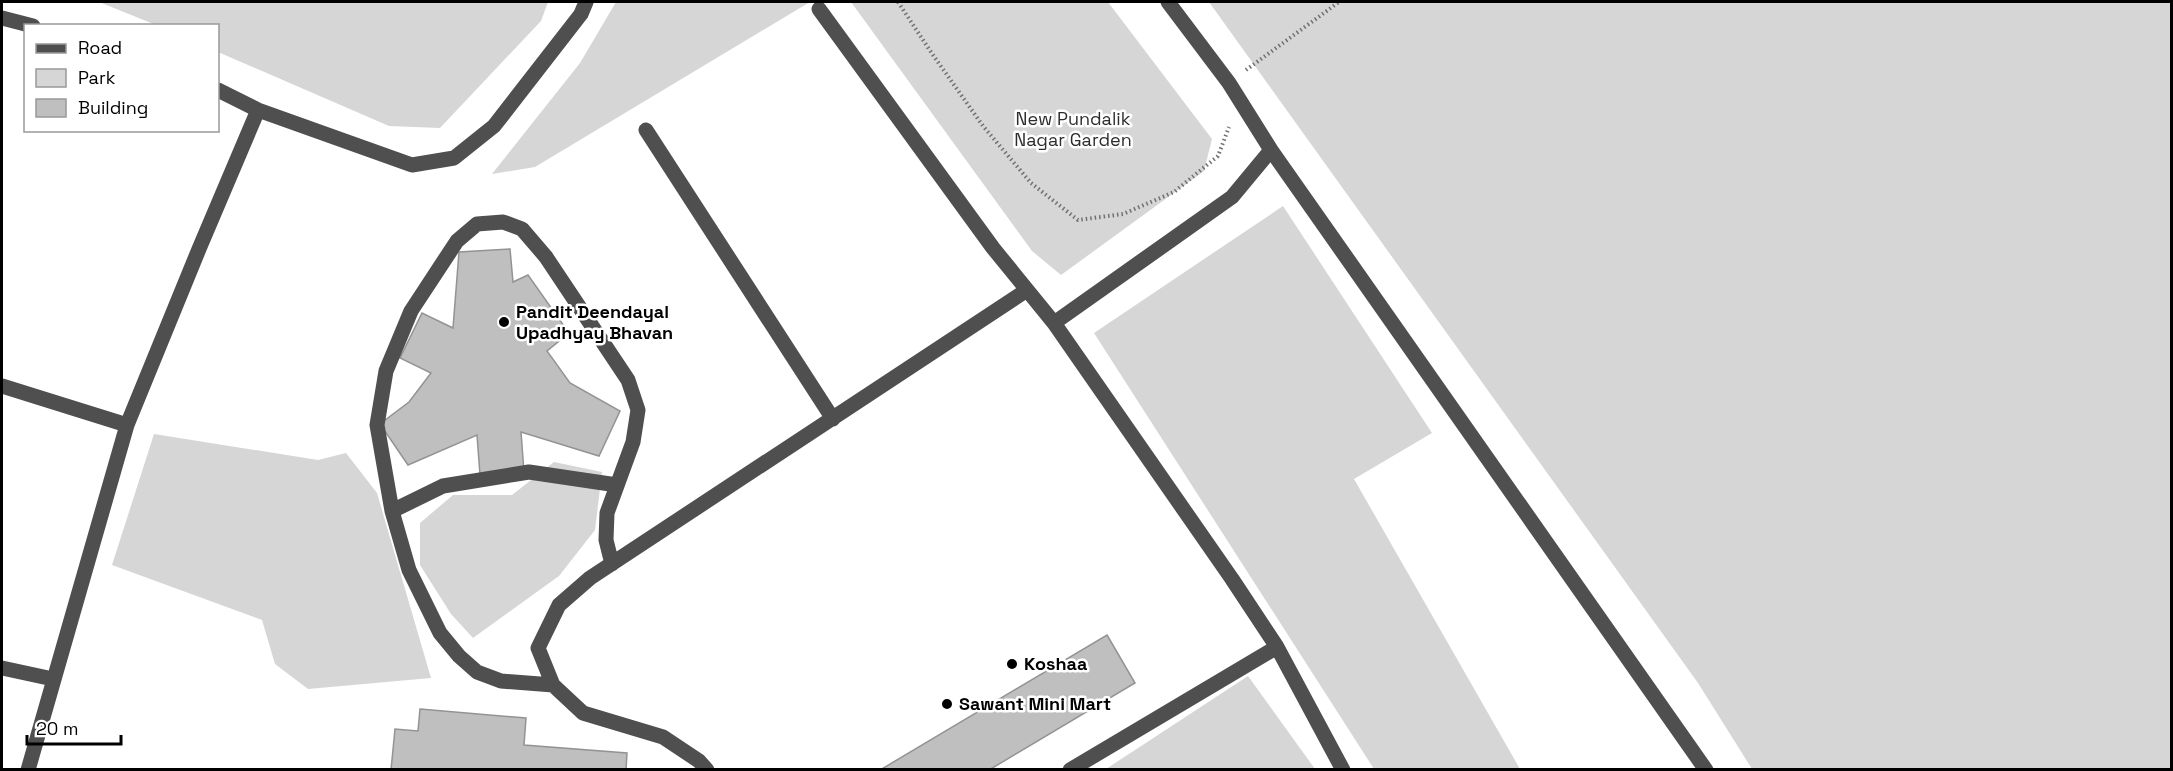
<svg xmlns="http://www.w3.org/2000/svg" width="2173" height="771" font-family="'Space Grotesk',sans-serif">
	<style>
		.green { fill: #d6d6d6 }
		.building { fill: #bfbfbf; stroke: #939393; stroke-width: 1.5 }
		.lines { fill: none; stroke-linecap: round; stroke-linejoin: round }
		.path { stroke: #717171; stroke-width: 4; stroke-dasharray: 1.5 3; stroke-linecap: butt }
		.minor { stroke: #4f4f4f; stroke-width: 15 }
		.poi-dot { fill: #000; stroke: #fff; stroke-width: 2 }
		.labels { text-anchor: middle; stroke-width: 5; stroke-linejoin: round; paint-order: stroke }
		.park-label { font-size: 18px; fill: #2d2d2d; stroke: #fff }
		.poi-label { font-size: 18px; font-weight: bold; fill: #000; stroke: #fff; text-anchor: start }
	</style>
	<rect width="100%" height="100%" fill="#fff"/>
	<path class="green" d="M 99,2 L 548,2 L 541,21 L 440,128 L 389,126 L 218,52 L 218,26 L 156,25 Z
		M 616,2 L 810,2 L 535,167 L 492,174 L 580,63 Z
		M 851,2 L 1108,2 L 1212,139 L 1204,171 L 1061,275 L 1032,251 Z
		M 1209,2 L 2171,2 L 2171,769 L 1752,769 L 1698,683 Z
		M 1283,206 L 1432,433 L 1354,479 L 1520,769 L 1374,769 L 1094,333 Z
		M 154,434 L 318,460 L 346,453 L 377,493 L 431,678 L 308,689 L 275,664 L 262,620 L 112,565 Z
		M 554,462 L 602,472 L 595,530 L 559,576 L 473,638 L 451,614 L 420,565 L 420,523 L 453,495 L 512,495 Z
		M 1248,676 L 1315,769 L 1106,769 Z"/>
	<path class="building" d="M 510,249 L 513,282 L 528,275 L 569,333 L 547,351 L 570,383 L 620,411 L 599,456 L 521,432 L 524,472 L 480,475 L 477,435 L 408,465 L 380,424 L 409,402 L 431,373 L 400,358 L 422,313 L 453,328 L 459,252 Z
		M 1107,635 L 1135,683 L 989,770 L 880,770 Z
		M 420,709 L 526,718 L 524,745 L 627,753 L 626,770 L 391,770 L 395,729 L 418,731 Z"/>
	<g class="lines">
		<path class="path" d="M 898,2 L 933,55 L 983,126 L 1031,183 L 1078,220 L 1123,214 L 1174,192 L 1218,156 L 1229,127
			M 1246,70 L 1339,2"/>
		<path class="minor" d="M 819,9 L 993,248 L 1054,323
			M 2,18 L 33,26
			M 218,90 L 258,110
			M 646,130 L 833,419
			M 1271,150 L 1706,770
			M 2,386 L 127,425
			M 392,511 L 443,486 L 529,472 L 617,485
			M 1277,647 L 1343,770
			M 2,668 L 53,679
			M 553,685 L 501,681 L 477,672 L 459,656 L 440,633 L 409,570 L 392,511 L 377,425 L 386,371 L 411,311 L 457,241 L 477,224 L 503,222 L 522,229 L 546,257 L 628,380 L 638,410 L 633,442 L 607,513 L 606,540 L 612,564
			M 28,770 L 127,425 L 199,249 L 258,110 L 412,165 L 454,158 L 494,126 L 581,14 L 586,2
			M 707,770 L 699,761 L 663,737 L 583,713 L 553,685 L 538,648 L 559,605 L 590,578 L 1027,290
			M 1070,770 L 1277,647 L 1232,579 L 1054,323 L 1232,197 L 1271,150 L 1229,83 L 1168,2"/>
	</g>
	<g class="poi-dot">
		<circle cx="504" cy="322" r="6"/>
		<circle cx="1012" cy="664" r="6"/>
		<circle cx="947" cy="704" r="6"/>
	</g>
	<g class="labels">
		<g class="park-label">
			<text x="1073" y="125">New Pundalik<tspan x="1073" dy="21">Nagar Garden</tspan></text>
		</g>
		<g class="poi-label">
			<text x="516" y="318">Pandit Deendayal<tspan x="516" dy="21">Upadhyay Bhavan</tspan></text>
			<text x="1024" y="670">Koshaa</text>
			<text x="959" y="710">Sawant Mini Mart</text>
		</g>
	</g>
	<rect width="2173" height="771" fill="none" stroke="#000000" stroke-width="6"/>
	<rect x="24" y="24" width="195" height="108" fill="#ffffff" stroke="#999999" stroke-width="1.5"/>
	<rect x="36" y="44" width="30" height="9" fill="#4f4f4f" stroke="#999999" stroke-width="1.5"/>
	<text x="78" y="54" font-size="18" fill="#000000">Road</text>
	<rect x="36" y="69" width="30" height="18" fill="#d6d6d6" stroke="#999999" stroke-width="1.5"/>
	<text x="78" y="84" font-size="18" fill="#000000">Park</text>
	<rect x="36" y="99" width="30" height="18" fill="#bfbfbf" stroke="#999999" stroke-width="1.5"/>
	<text x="78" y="114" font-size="18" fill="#000000">Building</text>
	<path d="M27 735v9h94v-9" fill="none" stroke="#000000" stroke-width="3"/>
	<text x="36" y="735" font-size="18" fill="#000000" stroke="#ffffff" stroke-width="4.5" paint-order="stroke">20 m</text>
</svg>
